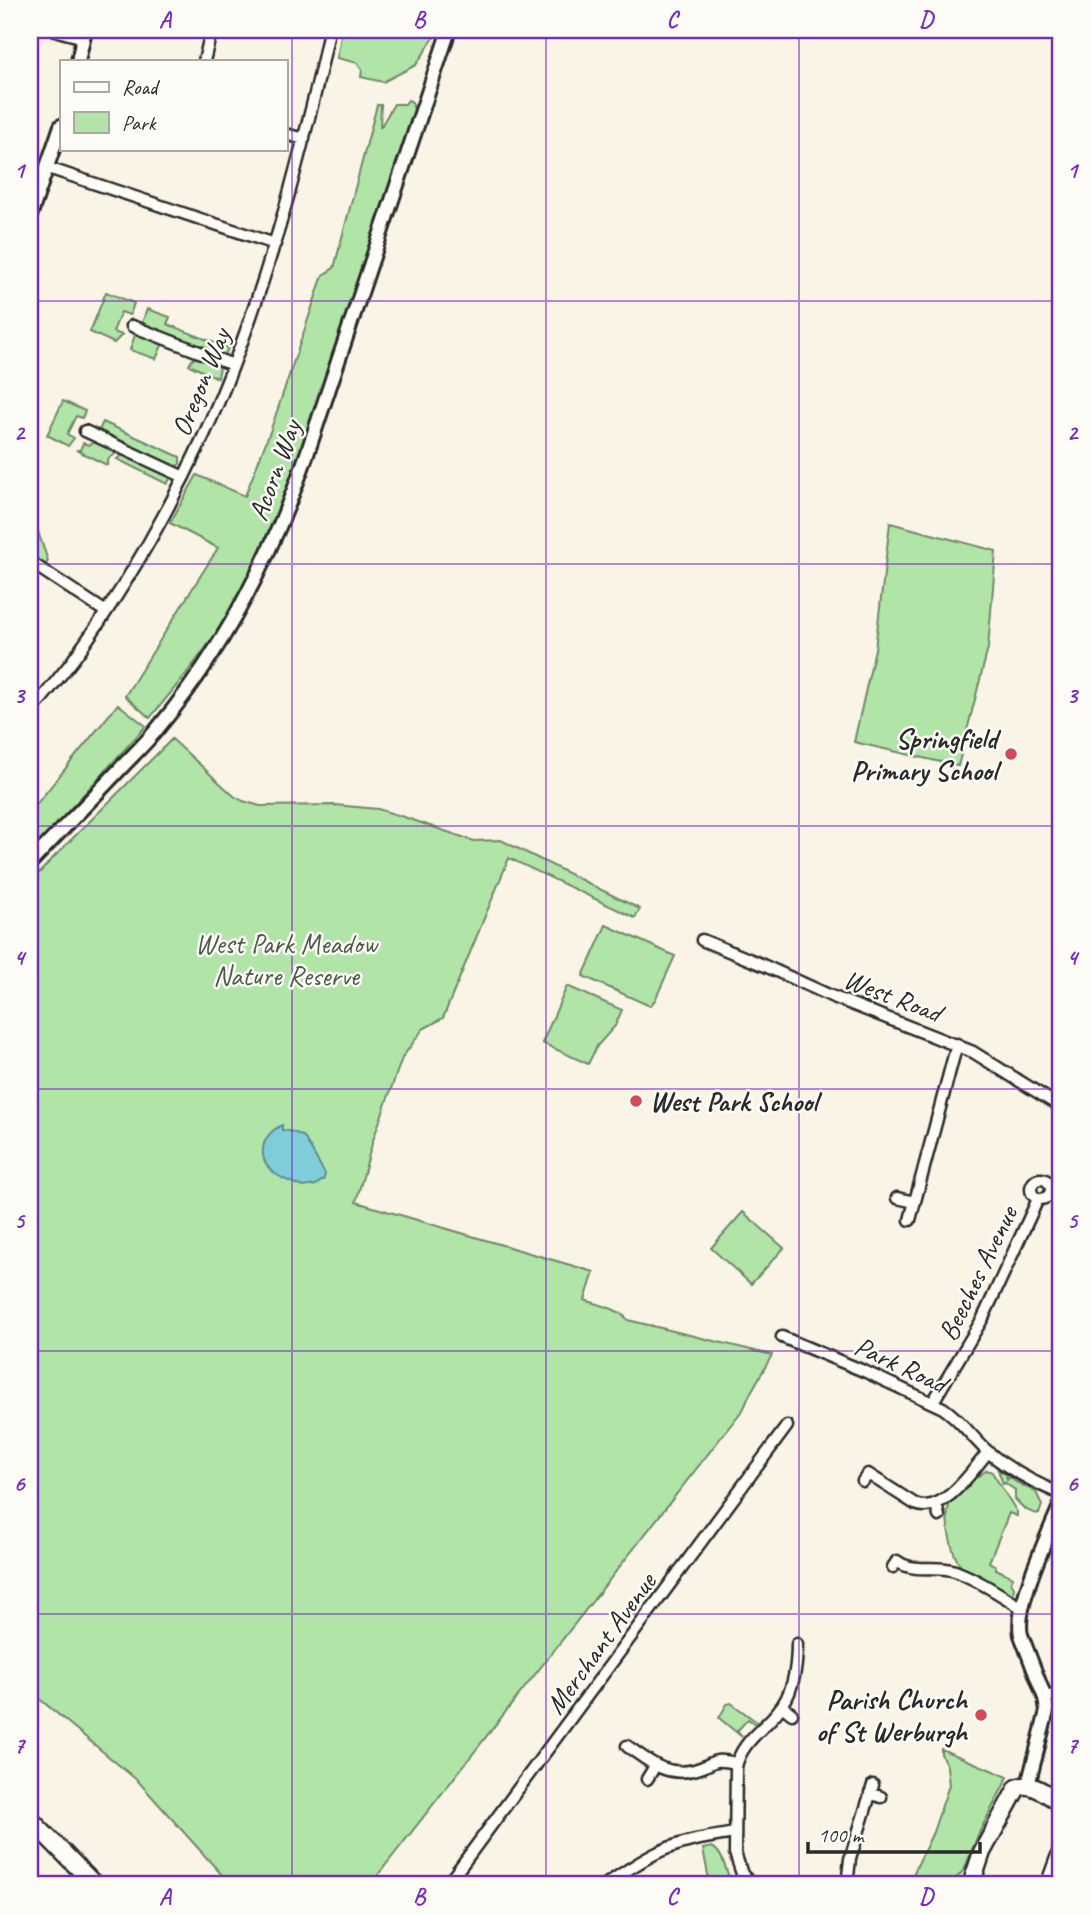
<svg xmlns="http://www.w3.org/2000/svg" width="1091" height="1915" font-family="Caveat,sans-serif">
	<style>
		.green { fill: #b1e5a7; stroke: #6e8869; stroke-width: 2 }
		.water { fill: #7eceda; stroke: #5d8d94; stroke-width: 2 }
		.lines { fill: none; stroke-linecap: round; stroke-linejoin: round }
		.minor-casing { stroke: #2b2b2b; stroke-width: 15 }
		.tertiary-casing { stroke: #2b2b2b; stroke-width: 18 }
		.primary-casing { stroke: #2b2b2b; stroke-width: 21 }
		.minor { stroke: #fdfcf7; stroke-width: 10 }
		.tertiary { stroke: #fdfcf7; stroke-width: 12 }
		.primary { stroke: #fdfcf7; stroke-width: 16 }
		.grid { fill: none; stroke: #7b2cbf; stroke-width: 2; stroke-opacity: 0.55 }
		.poi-dot { fill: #d1495b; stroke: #fdfcf7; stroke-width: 2.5 }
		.labels { text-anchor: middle; stroke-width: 5; stroke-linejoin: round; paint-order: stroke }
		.street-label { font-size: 28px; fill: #2b2b2b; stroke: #fdfcf7 }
		.poi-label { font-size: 28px; font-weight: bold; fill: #2b2b2b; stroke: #fdfcf7; text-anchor: end }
		.park-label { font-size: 28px; fill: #4c5a4a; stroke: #fdfcf7 }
		.neatline { fill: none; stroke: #7b2cbf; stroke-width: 2.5 }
		.grid-label { font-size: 23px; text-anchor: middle; font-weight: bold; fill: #7b2cbf }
	</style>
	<rect width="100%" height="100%" fill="#faf4e6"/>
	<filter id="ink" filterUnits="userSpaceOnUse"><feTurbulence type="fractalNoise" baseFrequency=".0143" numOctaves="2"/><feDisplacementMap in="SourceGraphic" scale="14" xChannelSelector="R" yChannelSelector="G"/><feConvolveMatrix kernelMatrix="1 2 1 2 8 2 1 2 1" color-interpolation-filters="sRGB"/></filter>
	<g filter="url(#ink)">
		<path class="green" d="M 342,30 L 436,30 L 433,39 L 416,65 L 383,82 L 361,77 L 362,70 L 358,63 L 337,58 Z
			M 408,100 L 412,102 L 414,110 C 387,192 359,274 332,357 C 303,444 275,531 229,612 C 207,650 178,684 150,718 L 125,696 L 218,548 L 170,523 L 197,475 L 245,496 L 271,429 L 323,275 L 334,268 L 377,105 L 381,105 L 380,128 L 394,104 L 405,104 Z
			M 106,292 L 134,303 L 130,315 L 121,312 L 113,332 L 122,335 L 114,343 L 90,332 Z
			M 147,309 L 170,317 L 167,324 L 228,348 L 226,353 L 221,356 L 142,323 Z
			M 136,332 L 163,343 L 156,359 L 130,350 Z
			M 198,356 L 220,366 L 218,378 L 189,365 L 192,360 Z
			M 63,401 L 85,411 L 82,418 L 76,416 L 67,434 L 74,438 L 68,446 L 47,435 Z
			M 103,422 L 180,457 L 180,464 L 175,467 L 99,430 Z
			M 98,441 L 118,452 L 109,458 L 107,465 L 76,450 L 80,450 L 83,443 L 88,445 Z
			M 123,454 L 126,454 L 168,475 L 171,477 L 167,484 L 117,459 Z
			M 30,517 L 34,520 L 48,561 L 45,566 L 30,556 Z
			M 890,523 L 996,551 L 988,648 L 958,766 L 854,742 L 875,649 Z
			M 118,704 L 146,726 L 30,853 L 30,812 Z
			M 172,739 L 234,796 L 243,801 L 260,806 L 335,805 L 378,809 L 404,817 L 474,841 L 501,840 L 640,909 L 635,918 L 509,858 L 443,1018 L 423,1029 L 402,1058 L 373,1140 L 356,1202 L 594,1272 L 585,1300 C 599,1305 618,1308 628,1320 L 772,1355 L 750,1394 L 744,1408 L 370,1885 L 231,1885 L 138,1781 L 30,1691 L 30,883 L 53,858 Z
			M 606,925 L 675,956 L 655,1000 L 650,1006 L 583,976 Z
			M 567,986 L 622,1010 L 615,1026 L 597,1046 L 588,1064 L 542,1043 Z
			M 743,1212 L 784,1248 L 751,1284 L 711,1248 Z
			M 987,1470 L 992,1472 L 1017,1512 L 1017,1516 L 1009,1513 L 989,1562 L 996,1566 L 996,1569 L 1013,1577 L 1011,1582 L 1014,1587 L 1013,1596 C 999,1588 978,1579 965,1570 C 952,1561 943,1517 950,1503 C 954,1492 968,1483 976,1475 L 978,1476 Z
			M 998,1470 L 1006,1474 L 1007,1480 L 1009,1477 L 1014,1479 L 1014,1481 L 1036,1492 L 1042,1505 L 1039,1514 C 1028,1513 1021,1506 1015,1499 L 1015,1490 L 1005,1483 L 1003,1484 Z
			M 731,1703 L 757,1722 L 755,1724 L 748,1719 L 737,1731 L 742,1737 L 719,1718 L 727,1704 Z
			M 941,1749 L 1008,1777 L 978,1835 L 964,1870 L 950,1885 L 908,1885 L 933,1832 L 949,1785 L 947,1766 L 941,1754 Z
			M 712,1847 C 725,1854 725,1873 733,1885 L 710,1885 L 703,1849 Z"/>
		<path class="water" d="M 282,1125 L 282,1130 C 288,1130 298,1133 304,1137 L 325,1174 L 324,1179 L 316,1185 L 304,1187 C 295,1184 285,1180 277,1175 C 255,1160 260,1136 282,1125 Z"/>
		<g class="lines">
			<defs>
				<path id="minor" d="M 54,30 L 84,38
					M 204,61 L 211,32
					M 285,134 L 304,139
					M 48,168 L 275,244
					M 132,326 L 233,365
					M 85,431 L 184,477
					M 30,562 L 106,612
					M 30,713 C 44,696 59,678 73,660 C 124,590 168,513 204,435 C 240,357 267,273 290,190 C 304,137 319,84 329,30
					M 702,940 L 763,965 L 831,996 L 973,1052 L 1061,1107
					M1031 1189a10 10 0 1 1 20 0a10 10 0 1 1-20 0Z
					M 897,1198 L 915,1202
					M 910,1220 L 957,1044
					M 782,1337 L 866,1372 L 943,1408 C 960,1419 971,1436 986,1450 C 1008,1470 1035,1483 1061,1494
					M 933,1402 L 983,1318 L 1038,1199
					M 863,1481 L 868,1474 L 915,1504 C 943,1516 972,1471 988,1452
					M 936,1504 L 939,1516
					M 893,1567 L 897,1561 C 914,1574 936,1564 955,1571 C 979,1580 1001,1595 1022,1608
					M 1045,1698 L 1061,1692
					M 782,1706 L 792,1714
					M 627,1746 C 649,1761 665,1777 694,1770 C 717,1764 708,1757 736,1763
					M 647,1779 L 655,1766
					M 870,1793 L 881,1797
					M 447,1885 L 787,1426
					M 605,1885 C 623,1873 641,1860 661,1851 C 683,1841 710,1837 735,1833
					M 752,1885 L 742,1874 L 735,1853 L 736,1767 C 741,1742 764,1729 778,1711 C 793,1694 797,1666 797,1644
					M 847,1885 L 850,1859 L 873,1785
					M 1046,1885 L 1061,1844"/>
				<path id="tertiary" d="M 78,61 L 85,30
					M 30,216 L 61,126
					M 30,863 C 59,832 89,802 118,771 C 131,757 146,743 158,728 C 226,647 273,553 307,454 L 449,30
					M 1028,1785 L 1047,1711 L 1045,1698 L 1021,1635 C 1014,1606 1049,1533 1061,1504"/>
				<path id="primary" d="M 30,1819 L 95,1885
					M 971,1885 L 982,1852 L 1017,1788 C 1031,1780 1049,1796 1061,1803"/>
			</defs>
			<use href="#minor" class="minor-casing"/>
			<use href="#tertiary" class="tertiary-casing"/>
			<use href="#primary" class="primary-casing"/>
			<use href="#minor" class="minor"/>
			<use href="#tertiary" class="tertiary"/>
			<use href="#primary" class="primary"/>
		</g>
	</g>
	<path class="grid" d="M 292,30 L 292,1885M 546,30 L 546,1885M 799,30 L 799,1885M 30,301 L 1061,301M 30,564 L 1061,564M 30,826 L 1061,826M 30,1089 L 1061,1089M 30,1351 L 1061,1351M 30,1614 L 1061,1614"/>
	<g class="poi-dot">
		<circle cx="1011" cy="754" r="7"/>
		<circle cx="636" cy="1101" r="7"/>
		<circle cx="981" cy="1715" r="7"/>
	</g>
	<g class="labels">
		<g class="street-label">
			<text transform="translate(200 382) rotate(-68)" y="10">Oregon Way</text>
			<text transform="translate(274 470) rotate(-70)" y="10">Acorn Way</text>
			<text transform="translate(893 995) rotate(21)" y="10">West Road</text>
			<text transform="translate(977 1273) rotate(-64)" y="10">Beeches Avenue</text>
			<text transform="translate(901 1364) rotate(25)" y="10">Park Road</text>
			<text transform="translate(600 1643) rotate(-54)" y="10">Merchant Avenue</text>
		</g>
		<g class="poi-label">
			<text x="997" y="748">Springfield<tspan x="997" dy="32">Primary School</tspan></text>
			<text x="650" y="1111" text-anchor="start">West Park School</text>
			<text x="967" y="1709">Parish Church<tspan x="967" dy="32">of St Werburgh</tspan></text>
		</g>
		<g class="park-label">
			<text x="286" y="953">West Park Meadow<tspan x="286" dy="32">Nature Reserve</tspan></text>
		</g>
	</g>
	<rect width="1091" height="1915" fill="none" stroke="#fdfcf7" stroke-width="77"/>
	<rect x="60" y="60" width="228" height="91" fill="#fdfcf7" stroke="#a9a8a5" stroke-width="2"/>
	<rect x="74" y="82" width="35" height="10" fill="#fdfcf7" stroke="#a9a8a5" stroke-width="2"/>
	<text x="122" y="94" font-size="21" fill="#2b2b2b">Road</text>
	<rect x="74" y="112" width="35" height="21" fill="#b1e5a7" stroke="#a9a8a5" stroke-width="2"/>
	<text x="122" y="130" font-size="21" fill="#2b2b2b">Park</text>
	<path d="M808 1842v10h172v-10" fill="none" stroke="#2b2b2b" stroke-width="3.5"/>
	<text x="818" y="1842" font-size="21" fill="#2b2b2b" stroke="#fdfcf7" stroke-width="5" paint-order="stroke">100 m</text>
	<rect x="38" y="38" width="1014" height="1838" class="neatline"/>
	<g class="grid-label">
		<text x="165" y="27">A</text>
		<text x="419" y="27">B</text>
		<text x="672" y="27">C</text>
		<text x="926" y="27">D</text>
		<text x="19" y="178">1</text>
		<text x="1072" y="178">1</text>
		<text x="19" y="440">2</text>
		<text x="1072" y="440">2</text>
		<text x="19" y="703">3</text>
		<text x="1072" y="703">3</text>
		<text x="19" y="965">4</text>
		<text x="1072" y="965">4</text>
		<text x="19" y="1228">5</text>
		<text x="1072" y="1228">5</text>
		<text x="19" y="1491">6</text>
		<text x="1072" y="1491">6</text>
		<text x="19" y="1753">7</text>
		<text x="1072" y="1753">7</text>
		<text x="165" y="1904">A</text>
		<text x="419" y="1904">B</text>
		<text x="672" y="1904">C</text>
		<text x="926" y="1904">D</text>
	</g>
</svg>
